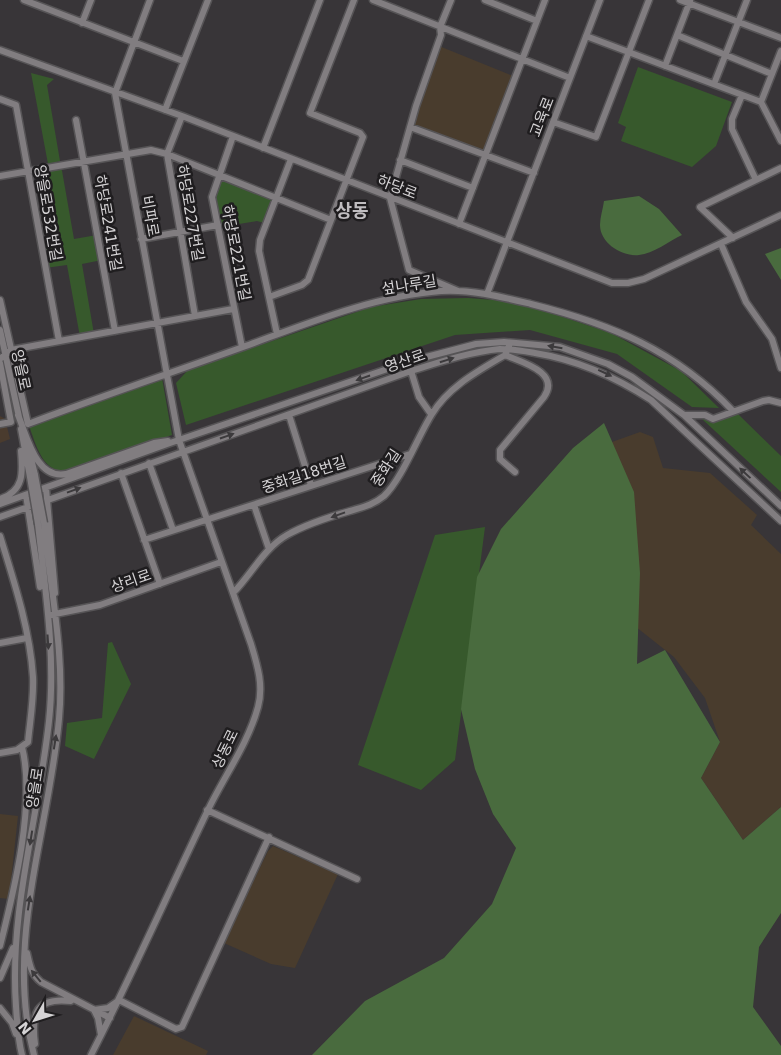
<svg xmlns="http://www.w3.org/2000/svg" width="781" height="1055" font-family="'DejaVu Sans','Noto Sans KR',sans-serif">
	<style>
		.industrial { fill: #4a3b2e }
		.education { fill: #493c2d }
		.green { fill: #37592c }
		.forest { fill: #496b3e }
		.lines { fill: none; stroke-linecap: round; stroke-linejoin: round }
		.minor-casing { stroke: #565456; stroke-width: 9 }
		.minor { stroke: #817d80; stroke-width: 6 }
		.minor-bridge-casing { stroke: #565456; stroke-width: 9; stroke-linecap: butt }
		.minor-bridge { stroke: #817d80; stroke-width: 6 }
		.oneway { fill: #3c3a3c }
		.labels { text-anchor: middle; stroke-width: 5; stroke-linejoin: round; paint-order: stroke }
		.street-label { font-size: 15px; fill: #d5d3d5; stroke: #1f1d1f }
		.quarter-label { font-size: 18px; font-weight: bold; fill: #c0bdc0; stroke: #1f1d1f }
	</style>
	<rect width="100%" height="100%" fill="#383538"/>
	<path class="industrial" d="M 0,416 L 5,419 L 10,439 L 0,443 Z"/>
	<path class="education" d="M 439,46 L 513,76 L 485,148 L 482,150 L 412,124 Z
		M 640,432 L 653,437 L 663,468 L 710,473 L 757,515 L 751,525 L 781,554 L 781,807 L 743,840 L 701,778 L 720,742 L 705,698 L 674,657 L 631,623 L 612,442 Z
		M 0,814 L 18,816 L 9,899 L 0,898 Z
		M 273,846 L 338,874 L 295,968 L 271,964 L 224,943 L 268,851 Z
		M 134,1016 L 208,1051 L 206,1055 L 113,1055 Z"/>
	<path class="green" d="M 638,67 L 732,102 L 716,146 L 692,167 L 621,141 L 626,127 L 618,123 Z
		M 31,73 L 54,79 L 47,85 L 60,161 L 48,164 Z
		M 61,165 L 74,239 L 97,235 L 102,260 L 82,264 L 94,334 L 80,337 L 67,265 L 45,268 L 41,249 L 62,245 L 47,168 Z
		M 223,181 L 271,199 L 273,201 L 264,223 L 257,221 L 220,227 C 218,214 209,190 223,181 Z
		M 468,298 L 518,302 L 611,333 L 681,371 L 719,408 L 692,407 L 617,354 L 530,330 L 455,335 L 186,425 L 176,383 L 188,370 L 371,307 L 421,299 Z
		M 162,378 L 172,435 L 67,471 C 42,473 36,444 29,426 Z
		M 738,414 L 781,456 L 781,492 L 702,419 L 712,421 Z
		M 485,527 L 455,760 L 421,790 L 358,765 L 435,535 Z
		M 112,642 L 131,684 L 94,759 L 65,746 L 67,723 L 102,718 L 108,643 Z"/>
	<path class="forest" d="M 639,196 L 659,209 L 682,235 C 669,241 653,254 639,255 C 622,257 600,243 600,225 C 600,217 603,209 604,201 Z
		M 781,248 L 781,280 L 765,254 Z
		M 604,423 L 634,492 L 640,573 L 637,664 L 665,650 L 720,742 L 701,778 L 743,840 L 781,807 L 781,913 L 759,947 L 753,1007 L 781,1046 L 781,1055 L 312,1055 L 365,1001 L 444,958 L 492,904 L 516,848 L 493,814 L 475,769 L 461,709 L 477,577 L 501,529 L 573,448 Z"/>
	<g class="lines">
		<defs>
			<path id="minor" d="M 24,0 L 183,61
				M 373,0 L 570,78
				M 451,0 L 440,27 L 441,35 L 416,106 L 390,198 L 409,270 L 458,291
				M 485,0 L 537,21
				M 680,0 L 781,38
				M 82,23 L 91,0
				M 677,35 L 772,74
				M 586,36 L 761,102
				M 0,50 L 182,116 L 612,283 L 628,283 L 644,279 L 781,215
				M 781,51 L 761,102 L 781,141
				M 665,66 L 690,1
				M 714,84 L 747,0
				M 742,95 L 732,119 L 732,129 L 756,180
				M 0,99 L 16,105 L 59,341
				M 165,110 L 208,0
				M 182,116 L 167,154 L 195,316
				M 76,120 L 115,331
				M 553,122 L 596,137 L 649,0
				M 410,127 L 534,173
				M 233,136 L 212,197 L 242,347
				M 263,148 L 320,0
				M 400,160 L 473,188
				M 0,176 L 151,150 L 167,154 L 331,220
				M 459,224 L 545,0
				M 733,238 L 700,207 L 781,168
				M 141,239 L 218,225
				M 721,244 L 746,302 L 772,339 L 781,368
				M 487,294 L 600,0
				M 269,297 L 302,285 L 308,280 L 363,137 L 360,133 L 310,113 L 354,0
				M 0,300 L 28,424 C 99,397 171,373 243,347 C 306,324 373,296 441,291 C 471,289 502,297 531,304 C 611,324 675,350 733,411
				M 0,330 L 19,417
				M 277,334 L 259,251 L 260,240 L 291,159
				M 505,355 C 521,362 561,372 544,397 L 500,450 L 500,459 L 515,472
				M 0,359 L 11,350 L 233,309
				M 0,363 L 11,422
				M 411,371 L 419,397 L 431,414
				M 18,415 C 27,436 36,480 66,474 L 154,443 L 168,441
				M 289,415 L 311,485
				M 684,415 L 705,415 L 713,419 L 763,401 L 769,400 L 781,403
				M 0,424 L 11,422
				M 21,429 L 30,477
				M 29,450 L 35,475
				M 149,463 L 173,530
				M 121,473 L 160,584
				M 46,488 L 55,593
				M 26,495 L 40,587
				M 0,499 C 24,491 23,473 21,451
				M 0,504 L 170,443 L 411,361 L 476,344 L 504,342 L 560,347 L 608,364 L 632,377 L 684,415 L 781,506
				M 254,505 L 269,549
				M 0,517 L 411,371 C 440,362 469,352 500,349 C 512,349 523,351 535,353 C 578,360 614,376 651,400 L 781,521
				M 0,536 C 14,581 30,630 33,677 C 34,699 30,721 28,742 L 17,750 L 0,753
				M 144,540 L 410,454
				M 233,593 C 251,575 264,548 287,535 C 305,525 329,517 350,511 C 363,507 373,505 384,496 C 402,479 418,436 432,414 C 448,387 478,371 505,355 L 509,346
				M 50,615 L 100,605 L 221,562
				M 0,643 L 27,638
				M 207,810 L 357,879
				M 0,946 C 14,891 36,803 22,747
				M 27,953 C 30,966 31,974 41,982 L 110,1018
				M 0,978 L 13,948
				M 119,1000 L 176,1029 L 182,1027 L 269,837
				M 0,1008 L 12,1023 L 16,1034
				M 101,1035 L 98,1018 L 94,1010 L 108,1008 L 118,1001
				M 35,1044 C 31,1013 36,997 71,1001
				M 22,1055 C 18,1040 17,1022 16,1006 C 9,910 39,815 49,721 C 56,656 45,588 38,524
				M 34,1055 C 4,943 49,831 59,719 C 65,654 50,587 44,523
				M 91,1055 C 132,975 168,893 207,812 C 223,778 248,744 258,707 C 264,685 257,664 251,644 L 179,440 L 115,93 L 150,0"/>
		</defs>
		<use href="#minor" class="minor-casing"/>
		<use href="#minor" class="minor"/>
		<defs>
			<path id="minor-bridge" d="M 35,475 L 44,523
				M 30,477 L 38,524"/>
		</defs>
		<use href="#minor-bridge" class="minor-bridge-casing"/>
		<use href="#minor-bridge" class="minor-bridge"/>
	</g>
	<defs><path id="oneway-solid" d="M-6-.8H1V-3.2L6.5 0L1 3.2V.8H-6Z" transform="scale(1.25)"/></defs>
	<g class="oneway">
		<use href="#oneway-solid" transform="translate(555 347) rotate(-170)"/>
		<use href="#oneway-solid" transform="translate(447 360) rotate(-17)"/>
		<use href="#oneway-solid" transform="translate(605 373) rotate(25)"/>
		<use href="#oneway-solid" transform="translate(363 378) rotate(161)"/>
		<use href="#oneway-solid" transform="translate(227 436) rotate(-19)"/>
		<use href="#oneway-solid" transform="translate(745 473) rotate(-137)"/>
		<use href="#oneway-solid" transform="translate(74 490) rotate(-20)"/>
		<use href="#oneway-solid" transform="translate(338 515) rotate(160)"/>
		<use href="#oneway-solid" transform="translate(48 642) rotate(86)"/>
		<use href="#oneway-solid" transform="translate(55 742) rotate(-81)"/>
		<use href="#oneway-solid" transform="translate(31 838) rotate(99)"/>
		<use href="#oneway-solid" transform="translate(29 903) rotate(-81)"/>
		<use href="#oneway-solid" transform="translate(36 976) rotate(-129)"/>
	</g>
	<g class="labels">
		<g class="street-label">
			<text transform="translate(542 117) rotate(-69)" y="5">교육로</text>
			<text transform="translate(397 187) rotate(21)" y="5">하당로</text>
			<text transform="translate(48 213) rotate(80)" y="5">양을로532번길</text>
			<text transform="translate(190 213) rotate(80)" y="5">하당로227번길</text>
			<text transform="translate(150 216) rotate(80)" y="5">비파로</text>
			<text transform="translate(108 223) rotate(80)" y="5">하당로241번길</text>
			<text transform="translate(236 253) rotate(79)" y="5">하당로221번길</text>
			<text transform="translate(409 285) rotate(-9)" y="5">섶나루길</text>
			<text transform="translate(405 361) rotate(-19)" y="5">영산로</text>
			<text transform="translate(21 370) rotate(78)" y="5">양을로</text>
			<text transform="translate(386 468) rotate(-57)" y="5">중화길</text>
			<text transform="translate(304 475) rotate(-18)" y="5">중화길18번길</text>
			<text transform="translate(131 581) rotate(-19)" y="5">상리로</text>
			<text transform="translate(225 749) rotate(-64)" y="5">상동로</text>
			<text transform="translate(35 788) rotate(-81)" y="5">양을로</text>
		</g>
		<g class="quarter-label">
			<text x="352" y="217">상동</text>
		</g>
	</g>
	<g transform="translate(35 1020) rotate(231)" stroke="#1f1d1f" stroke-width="4" paint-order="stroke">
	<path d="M0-4L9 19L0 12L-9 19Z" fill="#d5d3d5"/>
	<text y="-8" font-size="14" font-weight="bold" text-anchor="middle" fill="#d5d3d5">N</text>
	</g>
</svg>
